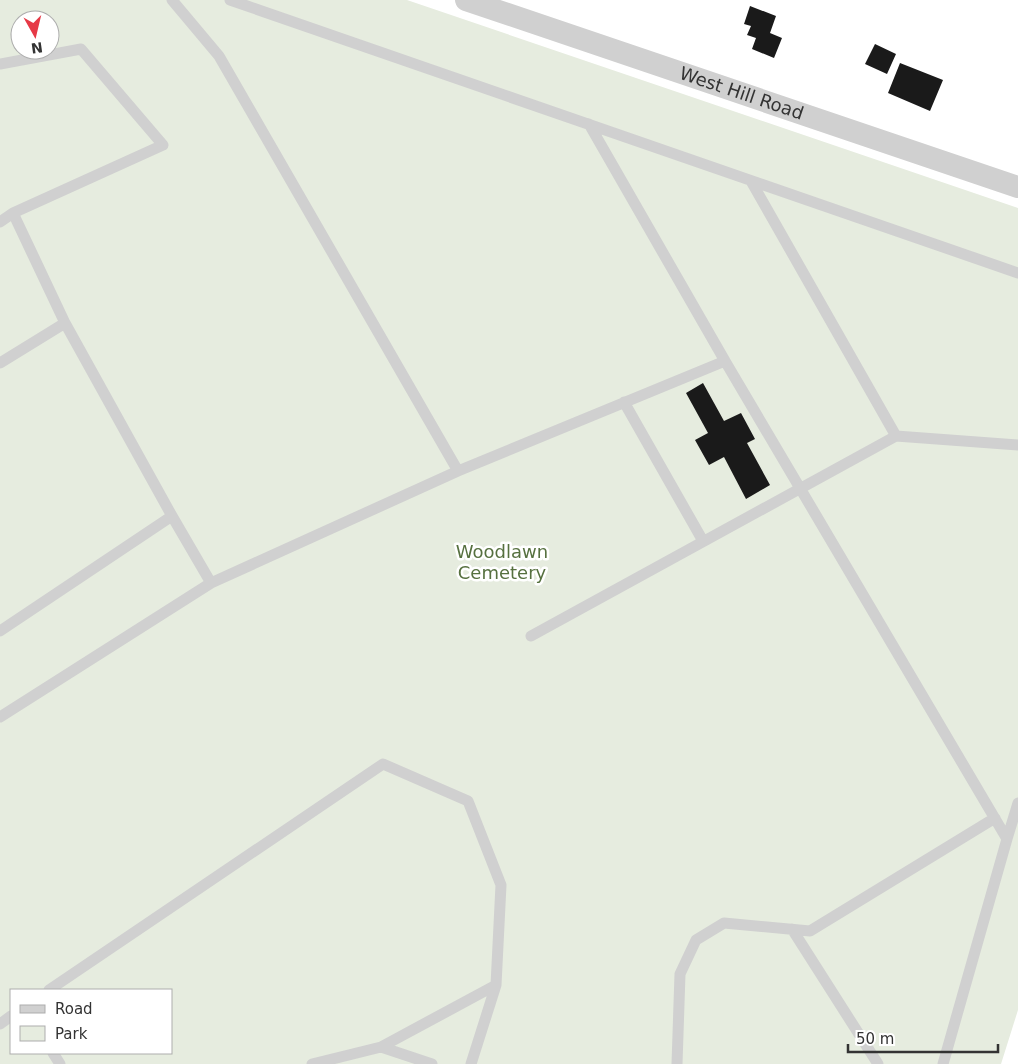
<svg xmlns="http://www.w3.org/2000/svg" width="1018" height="1064" font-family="'DejaVu Sans',sans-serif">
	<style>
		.green { fill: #e6ecdf; fill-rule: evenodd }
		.building { fill: #1a1a1a }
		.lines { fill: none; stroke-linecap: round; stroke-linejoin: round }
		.service { stroke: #d0d0d0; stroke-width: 11 }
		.minor { stroke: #d0d0d0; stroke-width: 22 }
		.labels { text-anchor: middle; stroke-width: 5; stroke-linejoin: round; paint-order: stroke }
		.street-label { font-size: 18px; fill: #333; stroke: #fff }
		.park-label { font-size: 18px; fill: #56703f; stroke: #fff }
	</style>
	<rect width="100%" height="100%" fill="#fff"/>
	<path class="green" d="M 0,0 L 407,0 L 1018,208 L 1018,1010 L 1001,1064 L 0,1064 ZM 20,20 L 50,20 L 50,50 L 20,50 ZM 11,990 L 171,990 L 171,1053 L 11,1053 Z"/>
	<path class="building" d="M 750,6 L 776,16 L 770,33 L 782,38 L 774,58 L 752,49 L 756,38 L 747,35 L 751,26 L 744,24 Z
		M 875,44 L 896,54 L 887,74 L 865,64 Z
		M 900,63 L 943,80 L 930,111 L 888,93 Z
		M 703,383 L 724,421 L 741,413 L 755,439 L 747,443 L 770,485 L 746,499 L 724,457 L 709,465 L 695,440 L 708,433 L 686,393 Z"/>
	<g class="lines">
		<path class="service" d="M 172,0 L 219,56 L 458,471 L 725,361 L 1007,839 L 943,1064
			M 230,0 L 1018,273
			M 0,64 L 81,49 L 163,145 L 13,213 L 0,222
			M 589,124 L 725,361
			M 751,181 L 896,436
			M 65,323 L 172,516 L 211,583
			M 0,363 L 65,323 L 13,213
			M 624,402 L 703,541
			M 0,631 L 172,516
			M 531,636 L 896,436 L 1018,445
			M 0,717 L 211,583 L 458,471
			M 1007,839 L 1018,803
			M 792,929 L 878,1064
			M 49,990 L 383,764 L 468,801 L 501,885 L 496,985 L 471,1064
			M 0,1024 L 11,1016
			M 381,1047 L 496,985
			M 53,1053 L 60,1064
			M 312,1064 L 381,1047 L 432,1064
			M 677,1064 L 680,974 L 696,940 L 724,923 L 810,931 L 995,818"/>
		<path class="minor" id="s1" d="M 466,0 L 1018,187"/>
	</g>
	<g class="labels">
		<g class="street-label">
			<text dy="6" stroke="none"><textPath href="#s1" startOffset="291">West Hill Road</textPath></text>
		</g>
		<g class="park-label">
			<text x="502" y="558">Woodlawn<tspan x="502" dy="21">Cemetery</tspan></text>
		</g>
	</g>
	<rect x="10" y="989" width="162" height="65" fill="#ffffff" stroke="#adadad"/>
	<rect x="20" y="1005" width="25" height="8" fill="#d0d0d0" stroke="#adadad"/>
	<text x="55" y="1014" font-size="15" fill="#333333">Road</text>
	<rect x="20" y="1026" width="25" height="15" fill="#e6ecdf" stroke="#adadad"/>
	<text x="55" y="1039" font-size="15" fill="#333333">Park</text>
	<g transform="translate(35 35) rotate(172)"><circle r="24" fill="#ffffff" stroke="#adadad"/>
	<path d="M0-4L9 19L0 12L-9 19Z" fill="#e63946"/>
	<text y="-8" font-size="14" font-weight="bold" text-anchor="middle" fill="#333333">N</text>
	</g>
	<path d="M848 1044v8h150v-8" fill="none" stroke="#333333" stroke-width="2.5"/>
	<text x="856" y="1044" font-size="15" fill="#333333" stroke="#ffffff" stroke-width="4" paint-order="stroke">50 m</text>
</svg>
